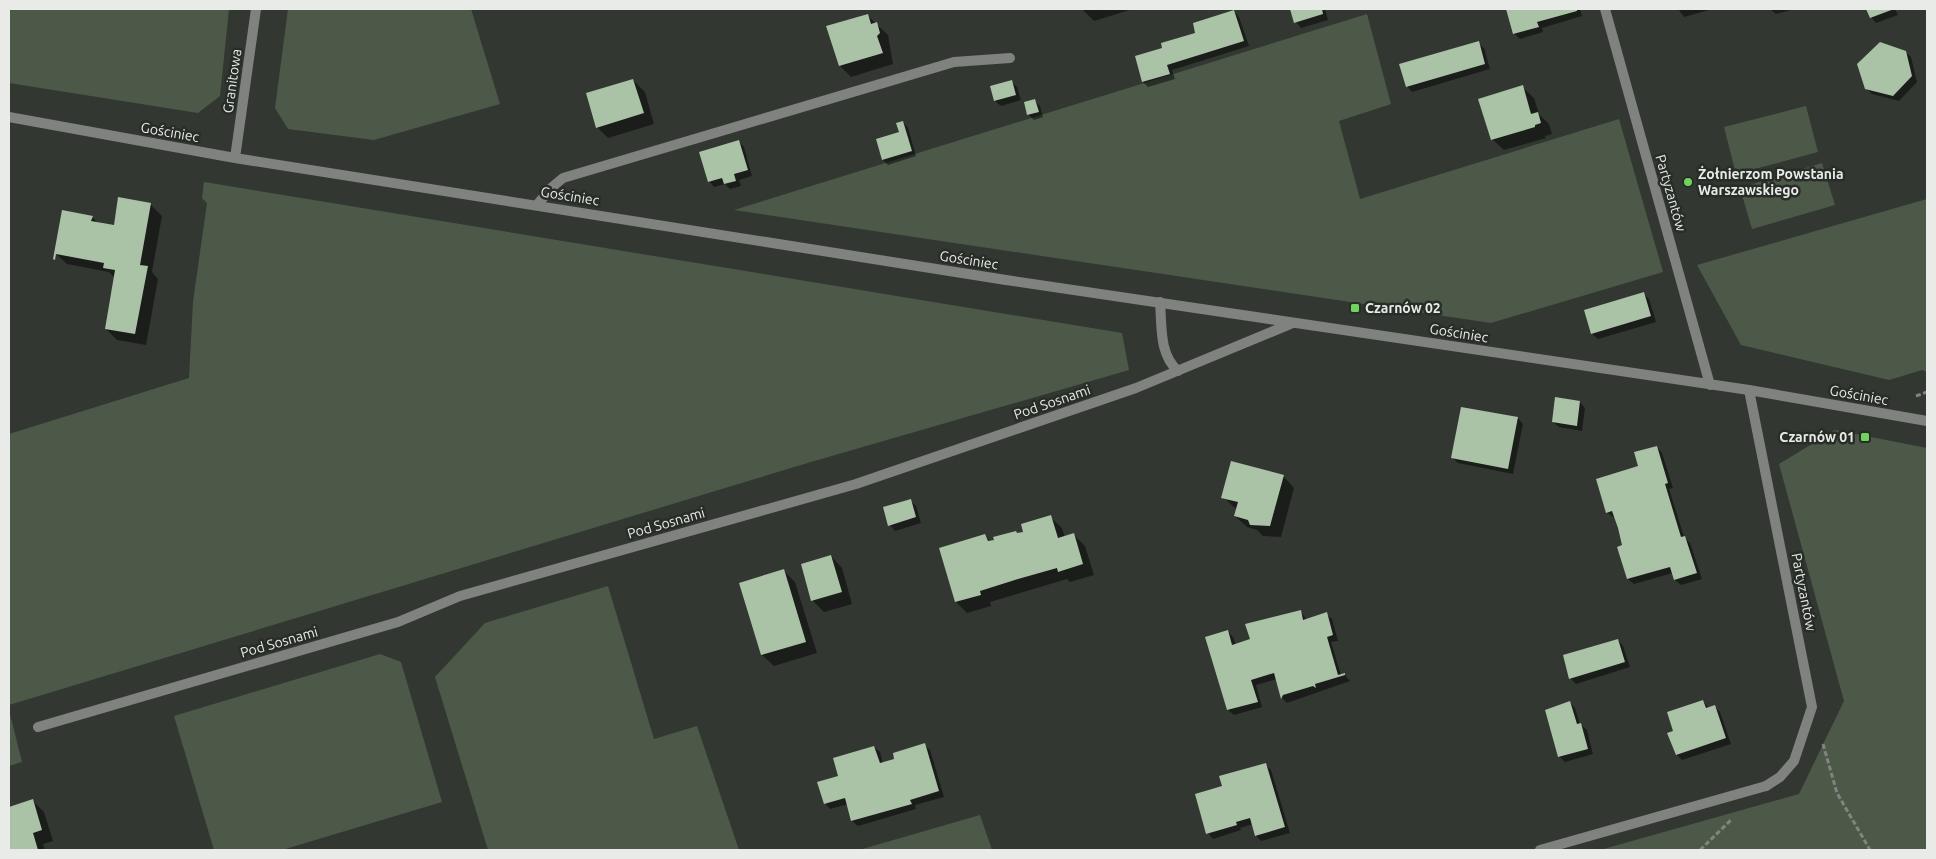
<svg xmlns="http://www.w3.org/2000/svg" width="1936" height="859" font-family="Ubuntu,sans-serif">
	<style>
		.green { fill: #4c5949 }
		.shadow { fill: #0007 }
		.building { fill: #aac3a6 }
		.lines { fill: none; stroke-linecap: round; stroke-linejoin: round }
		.path { stroke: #818480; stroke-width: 3; stroke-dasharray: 5 2.5; stroke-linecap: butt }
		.lane { stroke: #7f827f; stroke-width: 10 }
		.street { stroke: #7f827f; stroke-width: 10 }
		.poi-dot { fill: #70d35e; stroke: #292d28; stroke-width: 2 }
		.labels { text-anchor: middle; stroke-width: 5; stroke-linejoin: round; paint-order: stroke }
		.street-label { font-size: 14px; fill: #e8ebe8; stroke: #292d28 }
		.poi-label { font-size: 14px; font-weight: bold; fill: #e8ebe8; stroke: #292d28; text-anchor: start }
	</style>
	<rect width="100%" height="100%" fill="#333732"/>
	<path class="green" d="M 9,9 L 229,9 L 220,96 L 198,113 L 9,83 Z
		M 288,9 L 471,9 L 500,104 L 374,140 L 288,129 L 275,108 Z
		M 1367,14 L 1391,104 L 1339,121 L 1360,199 L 1619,119 L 1663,272 L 1491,323 L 734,210 Z
		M 1806,106 L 1818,152 L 1736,174 L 1724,127 Z
		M 1822,163 L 1835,205 L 1752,229 L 1740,188 Z
		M 204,182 L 1122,333 L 1129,370 L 811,462 L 9,705 L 9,434 L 189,378 L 193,302 L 207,203 L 202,198 Z
		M 1927,199 L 1927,372 L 1922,370 L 1889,380 L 1741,345 L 1697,265 Z
		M 1835,430 L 1927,448 L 1927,850 L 1600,850 L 1799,794 L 1844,701 L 1779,464 Z
		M 608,586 L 654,739 L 697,726 L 739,850 L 488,850 L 435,677 L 485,623 Z
		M 380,654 L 401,662 L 442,802 L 282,850 L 214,850 L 174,716 Z
		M 9,710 L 22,762 L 9,766 Z
		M 980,815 L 992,850 L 859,850 Z"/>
	<path class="shadow" d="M 1082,9 L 1133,9 L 1094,21 Z
		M 1291,9 L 1325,9 L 1328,20 L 1301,28 L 1296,22 Z
		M 1507,9 L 1580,9 L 1582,16 L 1542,28 L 1543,32 L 1520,39 L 1514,33 Z
		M 1678,9 L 1713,9 L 1684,17 Z
		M 1770,9 L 1795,9 L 1776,14 Z
		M 1868,9 L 1895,9 L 1898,15 L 1876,23 L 1871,17 Z
		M 1234,11 L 1239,17 L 1249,46 L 1172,70 L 1175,79 L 1148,87 L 1143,82 L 1164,49 L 1197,34 Z
		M 867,15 L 888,35 L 893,64 L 851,77 L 840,66 Z
		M 1478,43 L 1484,48 L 1490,69 L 1412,92 L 1407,86 Z
		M 1905,52 L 1911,57 L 1917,82 L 1899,101 L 1872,94 L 1866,88 Z
		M 633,80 L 645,92 L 654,124 L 608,138 L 597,127 Z
		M 1011,81 L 1017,87 L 1021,100 L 1001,106 L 995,101 L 991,87 Z
		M 1522,87 L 1534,98 L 1539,114 L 1549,124 L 1552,134 L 1545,136 L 1546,138 L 1504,150 L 1492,139 Z
		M 1035,101 L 1040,106 L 1043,117 L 1034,120 L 1028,114 Z
		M 903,122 L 908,128 L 916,156 L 888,165 L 883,160 L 901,133 Z
		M 739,142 L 744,147 L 752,176 L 739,180 L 741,186 L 730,189 L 725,184 L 714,187 L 709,181 Z
		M 150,204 L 162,216 L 152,272 L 158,279 L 146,345 L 117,340 L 106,329 L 115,278 L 109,272 L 67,264 L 55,253 L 92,217 L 99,224 L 115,227 Z
		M 1644,294 L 1649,299 L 1656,322 L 1598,339 L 1592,334 Z
		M 1556,399 L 1580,402 L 1585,408 L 1582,431 L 1559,427 L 1553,422 Z
		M 1518,418 L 1523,424 L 1513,474 L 1458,463 L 1453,458 Z
		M 1657,447 L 1662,453 L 1673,488 L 1669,489 L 1684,537 L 1690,543 L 1702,579 L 1681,585 L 1675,580 L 1673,573 L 1634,584 L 1628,579 L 1623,546 L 1615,517 L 1613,517 L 1607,512 Z
		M 1283,476 L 1294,488 L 1281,537 L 1263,536 L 1257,530 L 1247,527 L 1235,516 L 1237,510 L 1223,497 Z
		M 910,500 L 916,506 L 921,523 L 895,531 L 890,525 Z
		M 1050,517 L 1062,528 L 1065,538 L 1074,535 L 1085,546 L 1094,575 L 1070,582 L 1067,579 L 990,602 L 991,606 L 967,613 L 956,602 L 985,536 L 991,542 L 1025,532 Z
		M 831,556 L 842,568 L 852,604 L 824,612 L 812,600 Z
		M 784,571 L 795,582 L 817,653 L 774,666 L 762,655 Z
		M 1300,611 L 1307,620 L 1326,614 L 1332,619 L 1338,641 L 1331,642 L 1341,675 L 1344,674 L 1350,681 L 1287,703 L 1282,698 L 1277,679 L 1256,685 L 1262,707 L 1234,715 L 1228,710 L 1228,631 L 1233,637 L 1236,645 L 1251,640 Z
		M 1618,640 L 1623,646 L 1630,667 L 1576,684 L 1570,678 Z
		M 1703,701 L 1709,708 L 1714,706 L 1720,712 L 1731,744 L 1682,760 L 1677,755 L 1674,731 Z
		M 1570,703 L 1575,708 L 1580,724 L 1587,730 L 1593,754 L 1565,762 L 1559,756 Z
		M 924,745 L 930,750 L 944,797 L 915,805 L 916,809 L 858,826 L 852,821 L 848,804 L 830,809 L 825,803 L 840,777 L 874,747 L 880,752 L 883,764 L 896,760 Z
		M 1265,764 L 1271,770 L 1290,833 L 1261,841 L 1256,836 L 1253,824 L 1240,828 L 1241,830 L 1213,839 L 1208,833 L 1224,787 Z
		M 33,801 L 44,812 L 53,841 L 43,844 L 45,850 L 9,850 L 9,808 Z"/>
	<path class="building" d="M 1290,9 L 1322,9 L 1323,14 L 1294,23 Z
		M 1506,9 L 1577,9 L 1577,11 L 1537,22 L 1539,27 L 1513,34 Z
		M 1866,9 L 1894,9 L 1870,18 Z
		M 1234,10 L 1244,41 L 1167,65 L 1170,74 L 1142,82 L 1135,56 L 1162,48 L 1161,43 L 1195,33 L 1193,23 Z
		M 868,14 L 871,24 L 877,22 L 880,33 L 877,36 L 883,53 L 839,66 L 826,26 Z
		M 1479,41 L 1485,64 L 1406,87 L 1399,64 Z
		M 1880,42 L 1906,51 L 1912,76 L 1893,96 L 1865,89 L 1857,64 Z
		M 633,79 L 644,113 L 596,128 L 586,93 Z
		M 1012,80 L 1016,95 L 994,101 L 990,86 Z
		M 1523,85 L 1531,114 L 1538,112 L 1541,123 L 1535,125 L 1535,127 L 1491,140 L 1478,99 Z
		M 1035,99 L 1039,112 L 1027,115 L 1024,102 Z
		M 903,121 L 912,151 L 882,160 L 876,139 L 899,132 L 896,123 Z
		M 739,140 L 748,170 L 734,174 L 736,181 L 724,184 L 722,178 L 708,182 L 699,152 Z
		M 118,197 L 151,203 L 140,265 L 148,266 L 135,334 L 105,329 L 115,270 L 103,268 L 104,263 L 56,254 L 55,260 L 53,259 L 62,210 L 93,216 L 91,221 L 114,225 Z
		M 1644,292 L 1651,316 L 1591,334 L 1584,310 Z
		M 1555,397 L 1580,401 L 1577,426 L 1552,422 Z
		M 1461,407 L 1518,417 L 1508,469 L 1451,458 Z
		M 1657,446 L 1668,483 L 1665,484 L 1681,537 L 1685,536 L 1697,573 L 1674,580 L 1670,567 L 1627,579 L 1617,547 L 1622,545 L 1618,528 L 1612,511 L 1606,513 L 1596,479 L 1638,466 L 1634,452 Z
		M 1231,461 L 1284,475 L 1270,526 L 1250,525 L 1248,520 L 1234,516 L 1238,502 L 1221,498 Z
		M 911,499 L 916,517 L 888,526 L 883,507 Z
		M 1051,515 L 1058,538 L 1074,533 L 1083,564 L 1058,572 L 1057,568 L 1018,579 L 980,591 L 981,595 L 955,602 L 939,548 L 985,534 L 988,541 L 994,540 L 993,537 L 1016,531 L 1017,533 L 1023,532 L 1021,524 Z
		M 831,555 L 842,592 L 811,601 L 801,564 Z
		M 784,569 L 806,642 L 761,655 L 739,583 Z
		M 1301,610 L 1303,620 L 1327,612 L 1333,635 L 1327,637 L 1338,675 L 1345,673 L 1345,675 L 1315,684 L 1316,688 L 1313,686 L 1283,695 L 1281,699 L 1274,673 L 1251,680 L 1258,702 L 1227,710 L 1205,637 L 1228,630 L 1232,645 L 1250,639 L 1245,624 Z
		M 1618,639 L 1625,662 L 1569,679 L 1563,655 Z
		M 1703,700 L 1706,708 L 1715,705 L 1726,738 L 1676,755 L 1667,733 L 1673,731 L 1667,712 Z
		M 1570,701 L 1577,724 L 1581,723 L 1588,749 L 1558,757 L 1545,710 Z
		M 925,743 L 939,791 L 910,800 L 912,804 L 851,821 L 845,798 L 824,804 L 817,782 L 838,776 L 833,758 L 874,746 L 880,763 L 894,759 L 893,753 Z
		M 1266,763 L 1285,827 L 1255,836 L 1250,818 L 1236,822 L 1237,825 L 1206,834 L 1195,794 L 1222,786 L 1219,776 Z
		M 33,799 L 42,830 L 33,833 L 38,850 L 9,850 L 9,807 Z"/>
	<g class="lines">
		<path class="path" d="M 1916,396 L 1927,392
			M 1823,744 L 1837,793 L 1870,850
			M 1700,850 L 1731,820"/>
		<path class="lane" d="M 537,205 L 551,188 L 563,178 L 954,62 L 1010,58
			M 1160,302 C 1162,327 1159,354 1178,371
			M 1540,850 L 1766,786"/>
		<path class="street" d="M 1605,9 L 1710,385
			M 9,117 L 235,158 L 1006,280 L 1749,390 L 1927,421
			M 235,158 L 256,9
			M 1749,390 L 1812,707 L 1794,761 L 1780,777 L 1766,786
			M 38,727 L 398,622 L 460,596 L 856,484 L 1136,388 L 1293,323"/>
	</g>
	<g class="poi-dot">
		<circle cx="1688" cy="182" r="5"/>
		<rect x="1350" y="303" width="10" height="10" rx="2.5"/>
		<rect x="1860" y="432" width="10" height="10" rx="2.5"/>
	</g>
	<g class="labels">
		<g class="street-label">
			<text transform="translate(232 81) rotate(-82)" y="5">Granitowa</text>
			<text transform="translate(170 132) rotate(10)" y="5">Gościniec</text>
			<text transform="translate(1671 193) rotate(74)" y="5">Partyzantów</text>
			<text transform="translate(570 196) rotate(9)" y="5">Gościniec</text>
			<text transform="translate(969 260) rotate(9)" y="5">Gościniec</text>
			<text transform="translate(1459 333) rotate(9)" y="5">Gościniec</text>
			<text transform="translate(1859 395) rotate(10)" y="5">Gościniec</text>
			<text transform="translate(1052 402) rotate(-19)" y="5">Pod Sosnami</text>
			<text transform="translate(666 523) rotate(-16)" y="5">Pod Sosnami</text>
			<text transform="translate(1804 592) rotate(79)" y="5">Partyzantów</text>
			<text transform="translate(279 642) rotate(-16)" y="5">Pod Sosnami</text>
		</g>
		<g class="poi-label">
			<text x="1698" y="179">Żołnierzom Powstania<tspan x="1698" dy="16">Warszawskiego</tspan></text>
			<text x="1365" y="313">Czarnów 02</text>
			<text x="1855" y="442" text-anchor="end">Czarnów 01</text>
		</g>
	</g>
	<rect width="1936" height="859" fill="none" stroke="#e8ebe8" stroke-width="20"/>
</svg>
